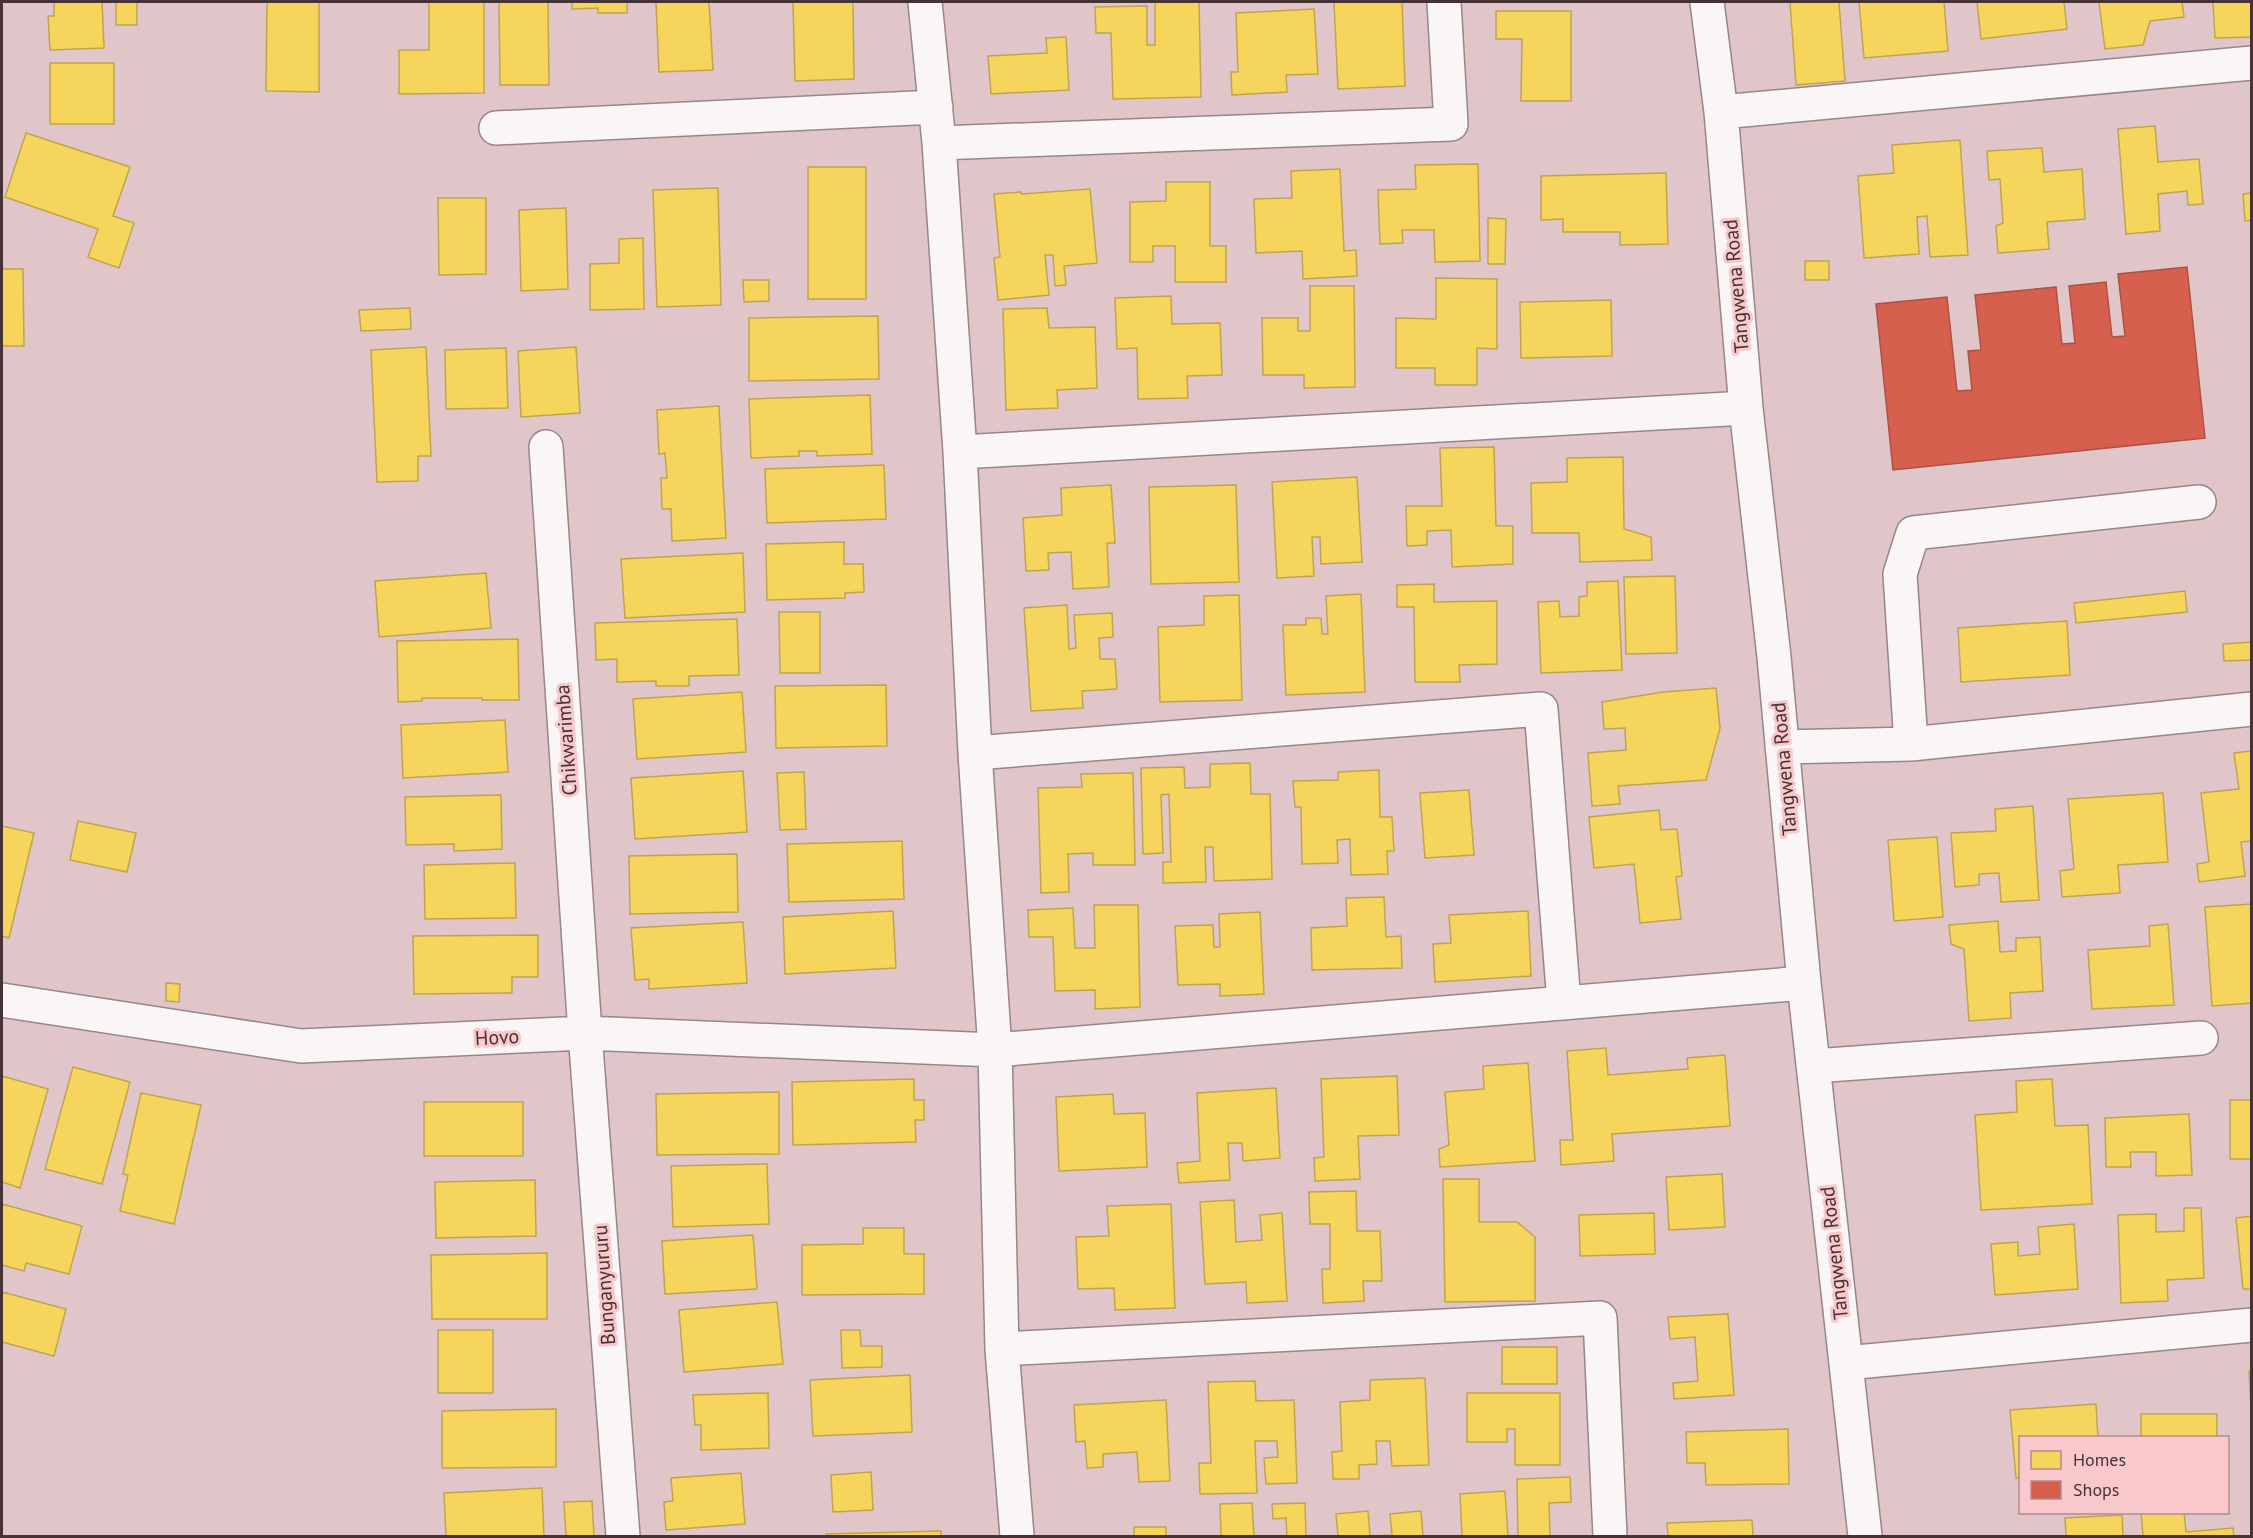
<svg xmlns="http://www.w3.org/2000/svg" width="2253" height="1538" font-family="'PT Sans',sans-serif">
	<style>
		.homes { fill: #f6d55c; stroke: #c1a450; stroke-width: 1.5 }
		.shops { fill: #d6604d; stroke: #ab5246; stroke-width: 1.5 }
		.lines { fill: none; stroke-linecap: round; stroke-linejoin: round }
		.minor-casing { stroke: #988587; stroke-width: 36 }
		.minor { stroke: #faf6f7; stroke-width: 33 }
		.labels { text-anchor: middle; stroke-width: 6; stroke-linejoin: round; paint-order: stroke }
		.street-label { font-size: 20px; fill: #463335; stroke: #f8c8cb }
	</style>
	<rect width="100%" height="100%" fill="#e0c6c8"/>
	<path class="homes" d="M 54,2 L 102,2 L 104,48 L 50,50 L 48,16 L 54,16 Z
		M 116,2 L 137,2 L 137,25 L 116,25 Z
		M 267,2 L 319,2 L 319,92 L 266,91 Z
		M 429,2 L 484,2 L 484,93 L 399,94 L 399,50 L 429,50 Z
		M 499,2 L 548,2 L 549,85 L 500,85 Z
		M 572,2 L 627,2 L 627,13 L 598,13 L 598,8 L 572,9 Z
		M 656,2 L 709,2 L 713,70 L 659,72 Z
		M 793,2 L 853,2 L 854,79 L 795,81 Z
		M 1155,2 L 1199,2 L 1201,97 L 1113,99 L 1111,33 L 1096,33 L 1095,7 L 1147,6 L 1147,45 L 1155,45 Z
		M 1334,2 L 1402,2 L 1405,86 L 1338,89 Z
		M 1790,2 L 1839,2 L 1845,81 L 1796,85 Z
		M 1859,2 L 1944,2 L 1948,51 L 1864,58 Z
		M 1977,2 L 2064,2 L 2067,29 L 1981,39 Z
		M 2099,2 L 2182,2 L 2184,17 L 2150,21 L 2143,45 L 2105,49 Z
		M 2213,2 L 2252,2 L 2252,37 L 2215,38 Z
		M 1314,9 L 1318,74 L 1286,75 L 1287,92 L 1232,95 L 1231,72 L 1238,72 L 1236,13 Z
		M 1496,11 L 1571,11 L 1571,101 L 1521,101 L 1522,39 L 1496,39 Z
		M 1066,37 L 1069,90 L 991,94 L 988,56 L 1047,53 L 1046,38 Z
		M 50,63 L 114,63 L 114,124 L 50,124 Z
		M 2155,126 L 2158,162 L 2199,159 L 2203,204 L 2188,205 L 2187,191 L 2158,194 L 2160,231 L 2126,234 L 2118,129 Z
		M 26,133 L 130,167 L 113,216 L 134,223 L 119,268 L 88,257 L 98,229 L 5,197 Z
		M 1960,140 L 1968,255 L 1930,257 L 1927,216 L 1917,217 L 1919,254 L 1864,258 L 1858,176 L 1894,173 L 1892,145 Z
		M 2042,148 L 2044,172 L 2082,169 L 2085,219 L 2047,222 L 2049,249 L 1998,253 L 1996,226 L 2003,223 L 2000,179 L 1989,180 L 1987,151 Z
		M 1478,164 L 1480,261 L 1435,262 L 1434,230 L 1402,230 L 1403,243 L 1380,244 L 1378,190 L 1416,189 L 1415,165 Z
		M 808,167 L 866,167 L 866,299 L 808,299 Z
		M 1340,169 L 1344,251 L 1356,250 L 1357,276 L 1303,279 L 1302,251 L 1256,253 L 1254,199 L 1292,198 L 1291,171 Z
		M 1666,173 L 1668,244 L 1620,245 L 1620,232 L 1563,232 L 1563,219 L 1541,220 L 1541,176 Z
		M 1166,182 L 1210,182 L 1210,246 L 1226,246 L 1226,282 L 1175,282 L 1175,246 L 1153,246 L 1153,262 L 1130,262 L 1130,202 L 1166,201 Z
		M 718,188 L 721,305 L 657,307 L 653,190 Z
		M 1090,189 L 1097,263 L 1064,266 L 1066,285 L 1055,286 L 1053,255 L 1045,255 L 1049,295 L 998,300 L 994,258 L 1000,257 L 994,194 L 1021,192 L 1022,194 Z
		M 2252,193 L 2252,220 L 2245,221 L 2243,194 Z
		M 438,198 L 486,198 L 486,274 L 439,275 Z
		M 566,208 L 568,289 L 521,291 L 519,210 Z
		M 1488,218 L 1506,219 L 1505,264 L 1488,264 Z
		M 643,238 L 644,309 L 590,310 L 590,264 L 619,263 L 619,239 Z
		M 1805,261 L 1829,261 L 1829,280 L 1805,280 Z
		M 2,269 L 23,269 L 24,346 L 2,346 Z
		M 1436,278 L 1497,279 L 1497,349 L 1477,348 L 1477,385 L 1435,385 L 1435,368 L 1396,368 L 1396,318 L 1436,319 Z
		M 743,280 L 769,280 L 769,301 L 744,302 Z
		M 1310,286 L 1354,286 L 1355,387 L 1304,388 L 1304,375 L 1263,375 L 1262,318 L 1298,318 L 1298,331 L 1310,331 Z
		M 1171,296 L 1172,324 L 1220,323 L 1222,375 L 1187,376 L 1188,398 L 1138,399 L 1137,348 L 1117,349 L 1115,298 Z
		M 1611,300 L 1612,356 L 1521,358 L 1520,302 Z
		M 410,308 L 411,329 L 361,331 L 359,310 Z
		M 1047,308 L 1049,328 L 1095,327 L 1097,388 L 1057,390 L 1058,408 L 1006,410 L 1003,309 Z
		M 878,316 L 879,379 L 749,381 L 749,318 Z
		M 426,347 L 431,456 L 418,456 L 418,481 L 377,482 L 371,350 Z
		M 576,347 L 580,413 L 521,417 L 518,351 Z
		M 506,348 L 508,408 L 446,409 L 445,350 Z
		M 870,395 L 872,454 L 817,456 L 817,451 L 799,451 L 799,456 L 751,458 L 749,399 Z
		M 719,406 L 726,538 L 672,541 L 671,509 L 662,509 L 661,478 L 667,478 L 665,453 L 659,454 L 657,410 Z
		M 1494,447 L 1496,526 L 1513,526 L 1513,564 L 1452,567 L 1451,530 L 1427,531 L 1427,545 L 1407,546 L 1406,506 L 1442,506 L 1440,448 Z
		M 1623,457 L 1624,529 L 1651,537 L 1652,560 L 1580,562 L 1579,533 L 1532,533 L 1531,483 L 1567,482 L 1567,458 Z
		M 884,465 L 886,519 L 767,523 L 765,469 Z
		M 1357,477 L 1362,562 L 1321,564 L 1320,537 L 1312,537 L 1314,576 L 1277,578 L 1272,482 Z
		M 1111,485 L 1115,543 L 1107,543 L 1109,587 L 1073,589 L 1071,552 L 1048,553 L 1049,570 L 1026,571 L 1023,518 L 1062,515 L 1061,488 Z
		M 1236,485 L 1239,582 L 1151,584 L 1149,487 Z
		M 844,542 L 844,564 L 863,564 L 864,592 L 845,593 L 845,598 L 767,600 L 766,544 Z
		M 743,553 L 745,612 L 625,618 L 621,559 Z
		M 486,573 L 491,628 L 379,637 L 375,581 Z
		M 1675,576 L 1677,653 L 1626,654 L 1624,577 Z
		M 1618,581 L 1622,670 L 1541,673 L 1538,602 L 1559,601 L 1560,617 L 1579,616 L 1579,597 L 1587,596 L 1587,582 Z
		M 1434,584 L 1434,602 L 1497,601 L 1497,664 L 1459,665 L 1460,682 L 1415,682 L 1414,607 L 1397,607 L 1397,585 Z
		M 2185,591 L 2187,612 L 2076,623 L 2074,603 Z
		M 1361,594 L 1365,692 L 1286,695 L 1283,625 L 1306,625 L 1306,618 L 1321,618 L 1322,634 L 1328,634 L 1326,596 Z
		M 1239,595 L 1242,700 L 1160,702 L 1158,627 L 1204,625 L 1204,596 Z
		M 1067,605 L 1069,649 L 1076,648 L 1074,615 L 1112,613 L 1113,637 L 1099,638 L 1100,659 L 1115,659 L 1117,689 L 1082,691 L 1083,708 L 1031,711 L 1024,608 Z
		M 779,612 L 820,612 L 820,673 L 780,673 Z
		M 737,619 L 739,675 L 689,676 L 689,686 L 656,686 L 656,681 L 617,682 L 617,659 L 596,660 L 595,623 Z
		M 2067,621 L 2070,675 L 1961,682 L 1958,628 Z
		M 518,639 L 519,700 L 482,700 L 482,698 L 422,698 L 422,701 L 398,702 L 397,641 Z
		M 2252,642 L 2252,660 L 2224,661 L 2223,644 Z
		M 886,685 L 887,746 L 776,748 L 775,686 Z
		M 1716,688 L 1720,728 L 1706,780 L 1618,786 L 1620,804 L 1592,806 L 1588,753 L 1626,750 L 1625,728 L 1604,729 L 1602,702 L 1663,692 Z
		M 742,692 L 746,752 L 637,759 L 633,699 Z
		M 505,720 L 508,772 L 403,778 L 401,725 Z
		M 2252,751 L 2252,848 L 2251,841 L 2241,842 L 2245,876 L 2199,882 L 2197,864 L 2209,862 L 2201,793 L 2239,789 L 2234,753 Z
		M 1250,763 L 1251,794 L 1270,794 L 1272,879 L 1214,881 L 1213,847 L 1205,847 L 1206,882 L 1163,883 L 1163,862 L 1171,862 L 1169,794 L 1161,795 L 1163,853 L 1143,854 L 1141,768 L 1184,767 L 1185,788 L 1210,787 L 1210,764 Z
		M 1379,770 L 1380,817 L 1392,817 L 1394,851 L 1387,851 L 1388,874 L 1351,875 L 1350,839 L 1337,840 L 1338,863 L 1302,864 L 1301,807 L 1295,807 L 1293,781 L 1338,780 L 1338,772 Z
		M 743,771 L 747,832 L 635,839 L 631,778 Z
		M 804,772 L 806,829 L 780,830 L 777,773 Z
		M 1133,773 L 1135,865 L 1093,865 L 1093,853 L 1068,854 L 1069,892 L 1041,893 L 1038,788 L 1082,787 L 1081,774 Z
		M 1469,790 L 1474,855 L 1425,858 L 1420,793 Z
		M 2163,793 L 2168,862 L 2118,865 L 2120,893 L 2062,897 L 2060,871 L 2074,869 L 2068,799 Z
		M 501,795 L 502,849 L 454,851 L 454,844 L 406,845 L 405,797 Z
		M 2033,806 L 2039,900 L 2001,902 L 1999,873 L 1979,874 L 1979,885 L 1955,887 L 1951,833 L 1996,831 L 1995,809 Z
		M 1659,810 L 1661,830 L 1677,829 L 1682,876 L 1676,877 L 1681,919 L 1640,923 L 1634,864 L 1594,868 L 1589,817 Z
		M 78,821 L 136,833 L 127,872 L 70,860 Z
		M 2,826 L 34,833 L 9,938 L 2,936 Z
		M 1937,837 L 1943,917 L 1894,921 L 1888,840 Z
		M 902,841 L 904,899 L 789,902 L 787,844 Z
		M 737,854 L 738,912 L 630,914 L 629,856 Z
		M 515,863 L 516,918 L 425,919 L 424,865 Z
		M 1384,897 L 1386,937 L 1401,936 L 1402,968 L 1312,970 L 1311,928 L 1347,926 L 1346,898 Z
		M 2252,904 L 2252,1003 L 2212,1006 L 2205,907 Z
		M 1094,905 L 1138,905 L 1140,1007 L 1095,1009 L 1095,990 L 1055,991 L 1053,937 L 1029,937 L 1028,910 L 1073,908 L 1075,948 L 1095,948 Z
		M 893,911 L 896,968 L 785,974 L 783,917 Z
		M 1528,911 L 1531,976 L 1435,982 L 1433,944 L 1451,943 L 1449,915 Z
		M 1260,912 L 1264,994 L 1220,996 L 1220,984 L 1178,985 L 1175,926 L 1213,925 L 1214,947 L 1220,947 L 1219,914 Z
		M 1998,921 L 2000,952 L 2016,951 L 2016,938 L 2040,937 L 2043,991 L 2010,993 L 2011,1018 L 1969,1021 L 1964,949 L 1951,944 L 1949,925 Z
		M 743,922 L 747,983 L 649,989 L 649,979 L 635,980 L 631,928 Z
		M 2168,924 L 2174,1005 L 2092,1009 L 2088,950 L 2150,946 L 2149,926 Z
		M 538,935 L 538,977 L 512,977 L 512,993 L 414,994 L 413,936 Z
		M 166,983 L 180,984 L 179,1002 L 166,1001 Z
		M 1606,1048 L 1608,1075 L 1688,1069 L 1687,1058 L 1725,1055 L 1730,1126 L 1612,1134 L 1614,1161 L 1561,1165 L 1560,1140 L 1573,1140 L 1567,1051 Z
		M 1528,1063 L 1535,1161 L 1440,1167 L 1439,1149 L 1449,1145 L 1445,1092 L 1484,1089 L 1483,1066 Z
		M 73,1067 L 130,1082 L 102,1184 L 45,1169 Z
		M 2,1076 L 48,1089 L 20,1188 L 2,1182 Z
		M 1397,1076 L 1399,1135 L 1358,1136 L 1360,1179 L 1315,1181 L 1314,1158 L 1324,1157 L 1321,1079 Z
		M 914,1079 L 914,1100 L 924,1100 L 924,1120 L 915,1120 L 916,1142 L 793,1145 L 792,1082 Z
		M 2052,1079 L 2055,1126 L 2088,1125 L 2092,1204 L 1981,1210 L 1975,1115 L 2017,1112 L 2016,1081 Z
		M 1276,1088 L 1280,1158 L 1243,1161 L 1242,1143 L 1228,1143 L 1230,1180 L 1179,1183 L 1177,1163 L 1200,1161 L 1197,1093 Z
		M 779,1092 L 779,1154 L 657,1155 L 656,1094 Z
		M 141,1093 L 201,1105 L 174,1224 L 120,1211 L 128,1175 L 123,1174 Z
		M 1113,1094 L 1114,1114 L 1145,1113 L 1147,1167 L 1059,1171 L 1056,1097 Z
		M 2230,1100 L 2252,1100 L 2252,1159 L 2230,1159 Z
		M 424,1102 L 523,1102 L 523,1156 L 424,1156 Z
		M 2189,1114 L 2192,1175 L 2156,1176 L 2156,1152 L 2130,1152 L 2131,1167 L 2106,1167 L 2105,1118 Z
		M 767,1164 L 769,1224 L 673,1227 L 671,1166 Z
		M 1722,1174 L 1725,1227 L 1669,1230 L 1666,1177 Z
		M 1443,1179 L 1479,1179 L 1479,1222 L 1517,1222 L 1535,1237 L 1535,1301 L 1445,1302 Z
		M 535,1180 L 536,1236 L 436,1238 L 435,1182 Z
		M 1356,1191 L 1357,1231 L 1380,1231 L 1382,1281 L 1363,1281 L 1364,1301 L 1323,1303 L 1322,1269 L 1330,1269 L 1330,1224 L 1310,1224 L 1309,1192 Z
		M 1234,1200 L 1236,1242 L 1262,1240 L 1260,1215 L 1282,1213 L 1287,1301 L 1247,1303 L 1246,1282 L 1205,1284 L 1200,1202 Z
		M 2,1204 L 82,1226 L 69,1274 L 26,1263 L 24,1271 L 2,1265 Z
		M 1171,1204 L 1175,1308 L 1115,1310 L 1114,1288 L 1078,1289 L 1076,1237 L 1109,1236 L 1107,1206 Z
		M 2184,1208 L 2201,1208 L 2204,1278 L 2167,1280 L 2168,1301 L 2121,1303 L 2118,1215 L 2156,1214 L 2156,1232 L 2184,1231 Z
		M 1654,1213 L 1655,1254 L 1580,1256 L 1579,1215 Z
		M 2252,1216 L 2252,1289 L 2243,1289 L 2236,1218 Z
		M 2074,1224 L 2078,1289 L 1995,1295 L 1991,1244 L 2018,1242 L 2018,1256 L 2040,1254 L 2038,1227 Z
		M 863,1228 L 904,1228 L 904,1254 L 924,1254 L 924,1294 L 802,1295 L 802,1245 L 863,1244 Z
		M 753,1235 L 757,1289 L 665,1294 L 662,1241 Z
		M 547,1253 L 547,1319 L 432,1319 L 431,1255 Z
		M 2,1292 L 66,1309 L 54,1356 L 2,1342 Z
		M 777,1302 L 783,1364 L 684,1372 L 679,1310 Z
		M 1728,1314 L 1734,1395 L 1674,1399 L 1673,1383 L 1698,1381 L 1695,1337 L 1670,1339 L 1668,1317 Z
		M 438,1330 L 493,1330 L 493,1393 L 438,1393 Z
		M 841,1330 L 860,1330 L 861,1346 L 882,1346 L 882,1367 L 842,1368 Z
		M 1502,1347 L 1557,1347 L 1557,1384 L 1502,1384 Z
		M 2249,1371 L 2252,1371 L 2252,1407 L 2251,1407 Z
		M 910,1375 L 912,1432 L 813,1436 L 810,1380 Z
		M 1425,1378 L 1429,1465 L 1392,1466 L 1390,1441 L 1376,1441 L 1377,1464 L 1359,1465 L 1359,1479 L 1333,1479 L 1332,1452 L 1342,1451 L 1340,1402 L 1370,1400 L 1370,1380 Z
		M 1255,1381 L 1256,1401 L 1294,1400 L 1297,1483 L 1266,1484 L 1264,1458 L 1278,1457 L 1277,1441 L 1255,1441 L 1257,1493 L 1200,1494 L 1199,1463 L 1211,1463 L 1208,1382 Z
		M 768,1393 L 769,1448 L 701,1450 L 701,1425 L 695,1425 L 693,1395 Z
		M 1467,1393 L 1560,1393 L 1560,1465 L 1515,1465 L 1515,1429 L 1507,1429 L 1507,1442 L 1467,1442 Z
		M 1166,1400 L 1170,1481 L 1139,1482 L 1137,1452 L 1103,1454 L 1103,1467 L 1087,1468 L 1085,1441 L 1076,1442 L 1074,1405 Z
		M 2096,1404 L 2098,1438 L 2020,1438 L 2020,1478 L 2016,1478 L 2010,1410 Z
		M 556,1409 L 556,1467 L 442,1468 L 442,1411 Z
		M 2141,1414 L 2217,1414 L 2217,1438 L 2141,1438 Z
		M 1788,1429 L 1789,1484 L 1706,1485 L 1705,1463 L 1687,1463 L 1686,1432 Z
		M 871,1472 L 873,1510 L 833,1512 L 831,1475 Z
		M 741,1473 L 745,1524 L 666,1530 L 664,1502 L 673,1501 L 671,1478 Z
		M 1570,1477 L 1571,1502 L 1549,1503 L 1550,1536 L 1518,1536 L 1517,1479 Z
		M 542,1488 L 544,1536 L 446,1536 L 444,1493 Z
		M 1505,1491 L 1508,1536 L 1462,1536 L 1460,1494 Z
		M 592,1501 L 594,1536 L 566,1536 L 564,1502 Z
		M 1252,1503 L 1254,1536 L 1221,1536 L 1220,1504 Z
		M 1305,1503 L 1306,1536 L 1287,1536 L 1286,1518 L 1273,1519 L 1272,1504 Z
		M 1368,1511 L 1370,1536 L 1392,1535 L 1390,1514 L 1421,1511 L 1423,1536 L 1338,1536 L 1336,1514 Z
		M 2141,1512 L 2184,1512 L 2186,1532 L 2233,1528 L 2234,1536 L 2143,1536 Z
		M 2122,1515 L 2123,1536 L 2066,1536 L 2065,1518 Z
		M 1752,1520 L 1753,1536 L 1668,1536 L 1667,1523 Z
		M 1134,1527 L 1166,1527 L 1166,1536 L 1134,1536 Z
		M 941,1531 L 941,1536 L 826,1536 L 826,1534 Z"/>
	<path class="shops" d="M 2187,267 L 2205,438 L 1893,470 L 1876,304 L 1947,297 L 1957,391 L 1972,390 L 1968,351 L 1981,350 L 1975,295 L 2056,287 L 2062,344 L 2075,343 L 2069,286 L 2106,282 L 2112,337 L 2125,336 L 2118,274 Z"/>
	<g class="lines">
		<defs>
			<path id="minor" d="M 925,2 L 939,143 L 960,452 L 975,753 L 995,1050 L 1002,1349 L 1017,1536
				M 1707,2 L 1721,112 L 1746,408 L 1774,657 L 1804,983 L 1865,1536
				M 1721,112 L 2252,63
				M 496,128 L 936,107
				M 939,143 L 1451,124 L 1444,2
				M 546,447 L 585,1033 L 623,1536
				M 960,452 L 1746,408
				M 1911,744 L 1900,574 L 1913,533 L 2199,502
				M 1782,747 L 1911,744 L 2252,709
				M 975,753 L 1541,709 L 1564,1003
				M 2,1000 L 301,1046 L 585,1033 L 995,1050 L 1804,983
				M 1814,1066 L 2201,1038
				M 1002,1349 L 1600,1318 L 1610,1536
				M 1846,1363 L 2252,1325"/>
		</defs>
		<use href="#minor" class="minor-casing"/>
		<use href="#minor" class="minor"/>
	</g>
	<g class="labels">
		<g class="street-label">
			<text transform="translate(1736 286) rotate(-95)" y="7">Tangwena Road</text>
			<text transform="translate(566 740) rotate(-94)" y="7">Chikwarimba</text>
			<text transform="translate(1784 769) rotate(-95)" y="7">Tangwena Road</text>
			<text transform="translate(497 1037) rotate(-3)" y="7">Hovo</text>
			<text transform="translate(1834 1253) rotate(-96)" y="7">Tangwena Road</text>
			<text transform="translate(604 1285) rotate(-94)" y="7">Bunganyururu</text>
		</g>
	</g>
	<rect width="2253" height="1538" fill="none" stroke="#463335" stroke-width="6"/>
	<rect x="2019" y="1436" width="210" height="78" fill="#f8c8cb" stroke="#b18c8f" stroke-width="1.5"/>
	<rect x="2031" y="1451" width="30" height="18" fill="#f6d55c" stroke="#b18c8f" stroke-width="1.5"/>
	<text x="2073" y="1466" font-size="18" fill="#463335">Homes</text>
	<rect x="2031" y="1481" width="30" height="18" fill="#d6604d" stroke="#b18c8f" stroke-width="1.5"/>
	<text x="2073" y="1496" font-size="18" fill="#463335">Shops</text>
</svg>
